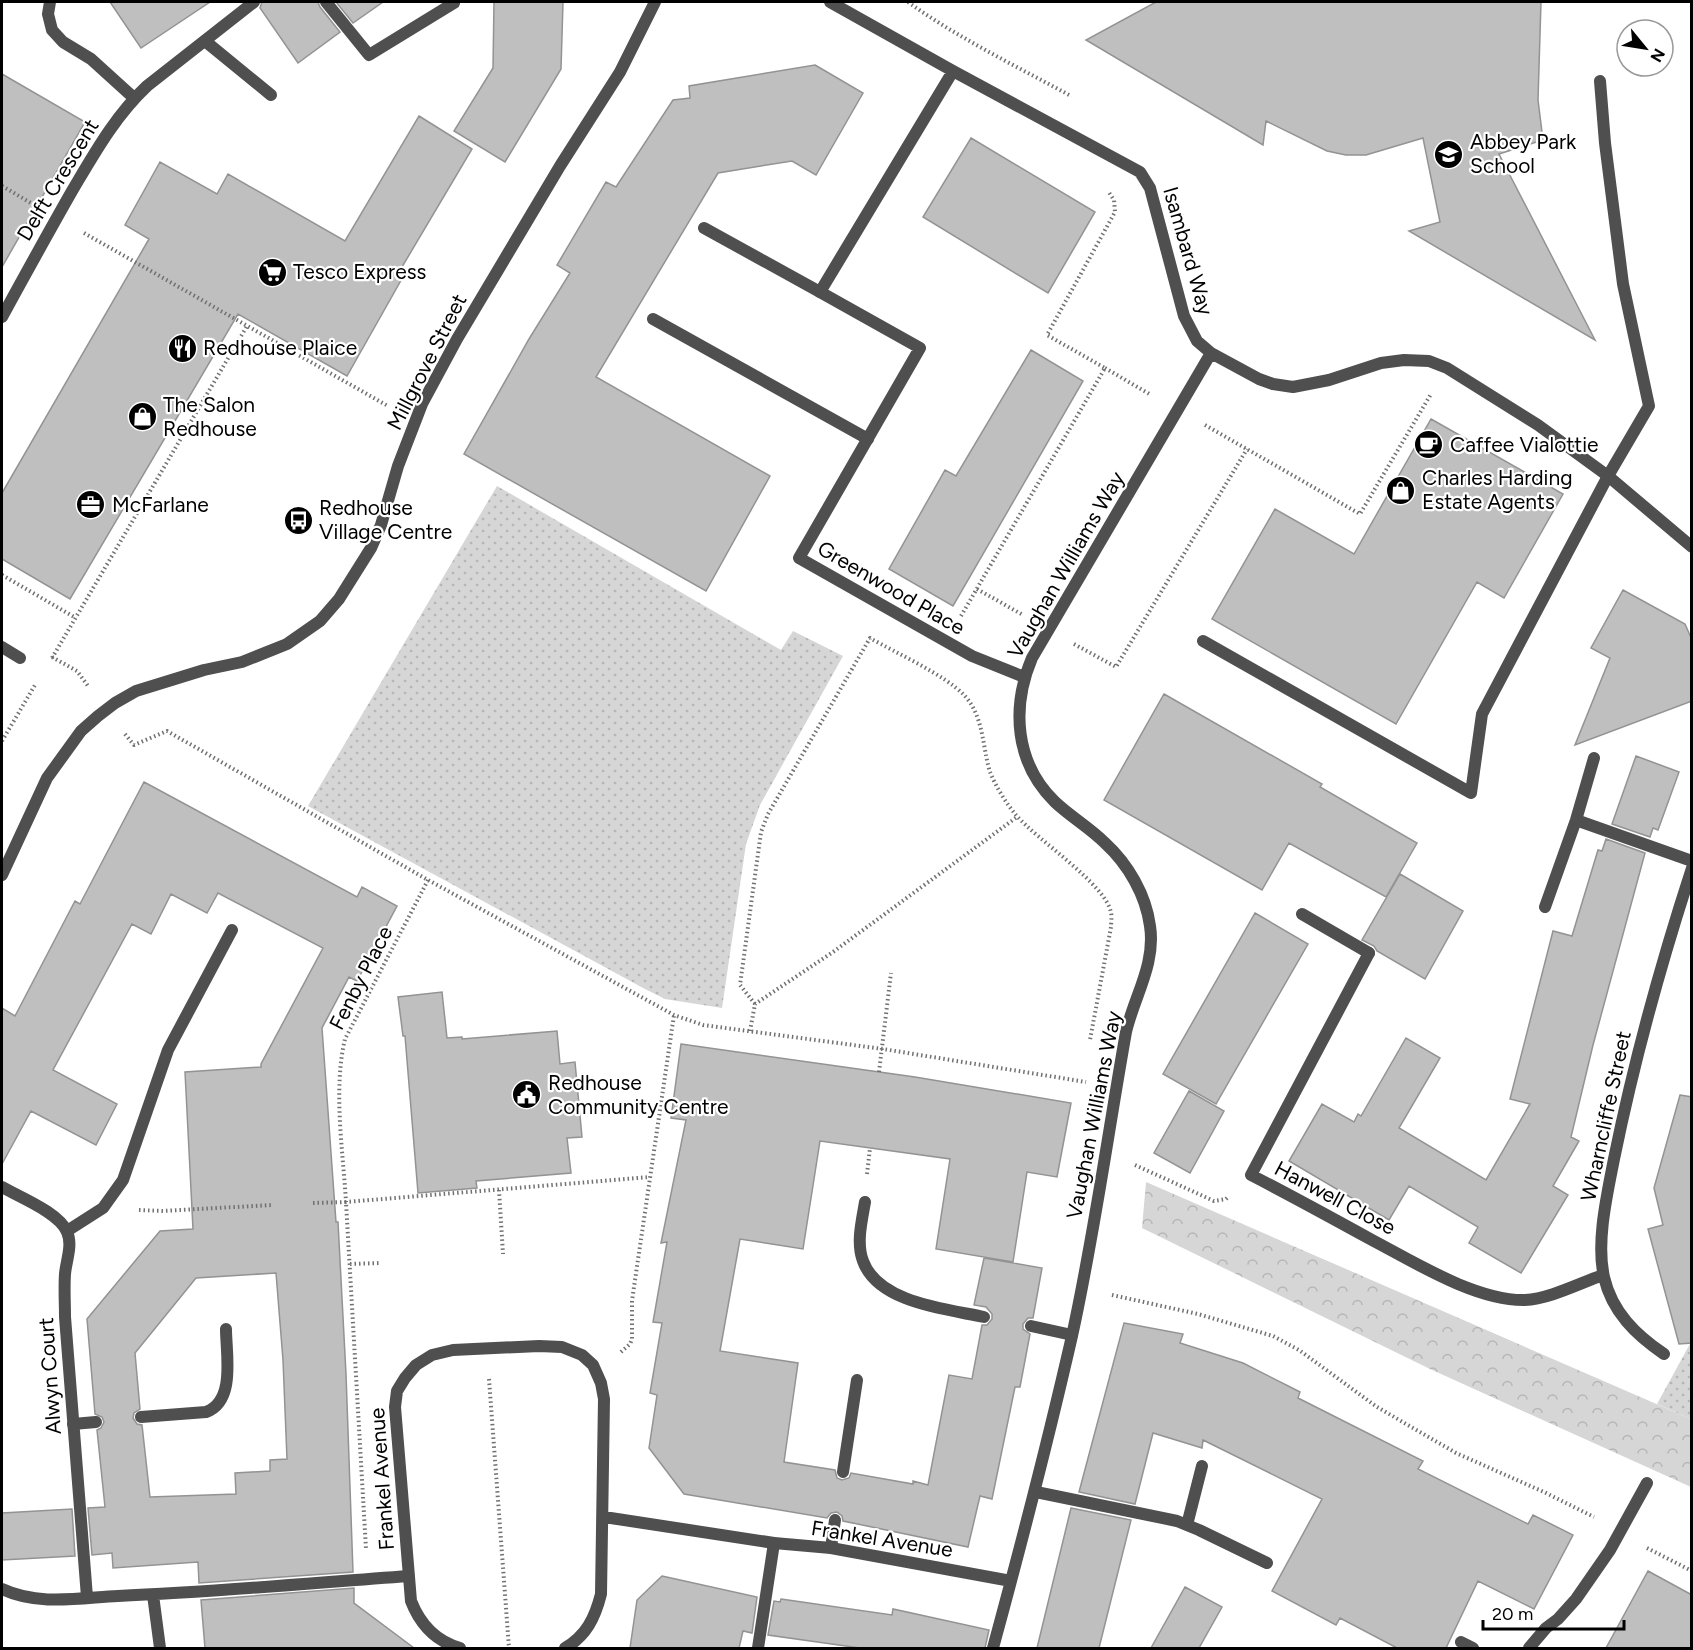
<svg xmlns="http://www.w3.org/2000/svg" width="1693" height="1650" font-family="Figtree,sans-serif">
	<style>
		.grass { fill: url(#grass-dots) }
		.forest { fill: url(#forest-crowns) }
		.building { fill: #bfbfbf; stroke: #939393; stroke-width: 1.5; fill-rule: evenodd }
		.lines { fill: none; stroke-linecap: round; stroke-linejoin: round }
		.path { stroke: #717171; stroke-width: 4; stroke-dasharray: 1.5 3; stroke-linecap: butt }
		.lane { stroke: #4f4f4f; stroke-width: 12 }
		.street { stroke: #4f4f4f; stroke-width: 12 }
		.labels { text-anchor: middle; stroke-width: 4.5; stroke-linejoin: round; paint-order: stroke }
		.poi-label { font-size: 21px; fill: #000; stroke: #fff; text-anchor: start }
		.street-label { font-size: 21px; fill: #000; stroke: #fff }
	</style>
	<defs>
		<pattern id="grass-dots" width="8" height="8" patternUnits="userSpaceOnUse" patternTransform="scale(1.5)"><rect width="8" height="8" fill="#d6d6d6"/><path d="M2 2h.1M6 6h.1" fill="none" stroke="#b6b6b6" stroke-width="1.8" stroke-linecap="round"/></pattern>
		<pattern id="forest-crowns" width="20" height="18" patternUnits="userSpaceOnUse" patternTransform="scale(1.5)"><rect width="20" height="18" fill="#d6d6d6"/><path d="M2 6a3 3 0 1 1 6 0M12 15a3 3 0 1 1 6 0" fill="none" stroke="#b6b6b6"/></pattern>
	</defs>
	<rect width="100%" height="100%" fill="#fff"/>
	<path class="grass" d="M 497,486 L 781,650 L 793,631 L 843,656 L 760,805 L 746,844 L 722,1008 L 665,999 L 645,989 L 308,806 Z
		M 1691,1342 L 1691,1419 L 1657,1404 Z"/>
	<path class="forest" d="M 1146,1182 L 1691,1419 L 1691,1487 L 1430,1369 L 1142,1228 Z"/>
	<path class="building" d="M 110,2 L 210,2 L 141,48 Z
		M 262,2 L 318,2 L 320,7 L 340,32 L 298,63 L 260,8 Z
		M 336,2 L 383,2 L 353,23 Z
		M 494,2 L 563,2 L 561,69 L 505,162 L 454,131 L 493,68 Z
		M 1156,2 L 1541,2 L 1538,100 L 1543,140 L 1499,154 L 1595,340 L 1409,231 L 1440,222 L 1423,138 L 1366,155 L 1346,155 L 1327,151 L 1266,121 L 1263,145 L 1086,40 Z
		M 815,65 L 863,93 L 816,175 L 792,161 L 718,173 L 596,377 L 770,476 L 706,591 L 464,454 L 529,339 L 570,273 L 557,265 L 606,182 L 616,187 L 673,100 L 690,98 L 689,86 Z
		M 2,74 L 85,122 L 2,267 Z
		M 419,116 L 472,149 L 399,272 L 404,275 L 347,376 L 238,314 L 70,599 L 2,559 L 2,493 L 149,239 L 125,225 L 160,162 L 217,194 L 228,174 L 345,241 Z
		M 971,138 L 1095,212 L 1048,293 L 923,217 Z
		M 1031,350 L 1083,381 L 953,606 L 889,569 L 945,470 L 956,476 Z
		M 1431,419 L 1563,494 L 1504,598 L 1477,582 L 1396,724 L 1212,619 L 1275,509 L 1354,554 Z
		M 1623,590 L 1685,624 L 1692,640 L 1692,701 L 1575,745 L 1610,658 L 1591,648 Z
		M 1164,694 L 1322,784 L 1320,787 L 1417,843 L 1386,897 L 1289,843 L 1262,890 L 1104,800 Z
		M 1636,756 L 1679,772 L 1658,830 L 1653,828 L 1650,837 L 1612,824 Z
		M 144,782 L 357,897 L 362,887 L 397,906 L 357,981 L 349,977 L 322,1028 L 336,1222 L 338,1222 L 346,1374 L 353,1572 L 199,1583 L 198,1562 L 113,1568 L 112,1553 L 92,1555 L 88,1508 L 105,1507 L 97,1430 L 101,1428 L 104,1422 L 102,1417 L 95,1414 L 87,1319 L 160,1231 L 193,1229 L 185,1072 L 261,1067 L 261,1064 L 323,948 L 218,893 L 207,913 L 171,894 L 151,934 L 132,924 L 53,1070 L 117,1104 L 96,1145 L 31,1111 L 2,1164 L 2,1008 L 15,1016 L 75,901 L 80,904 ZM 276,1273 L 283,1360 L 287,1459 L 270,1460 L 270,1471 L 235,1473 L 236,1494 L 150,1497 L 142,1425 L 137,1424 L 133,1418 L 134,1413 L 140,1409 L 135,1353 L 196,1278 Z
		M 1606,839 L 1645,853 L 1593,1045 L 1571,1137 L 1579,1141 L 1553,1186 L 1568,1195 L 1521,1273 L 1469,1243 L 1478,1227 L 1409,1186 L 1389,1220 L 1289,1161 L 1322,1104 L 1354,1122 L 1358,1114 L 1361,1116 L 1406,1038 L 1440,1058 L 1399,1128 L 1486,1180 L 1530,1104 L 1510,1099 L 1553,931 L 1572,936 L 1598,850 L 1602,851 Z
		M 1400,874 L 1463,911 L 1425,979 L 1377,951 L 1374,946 L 1362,940 Z
		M 1255,913 L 1308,944 L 1216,1104 L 1163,1074 Z
		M 442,992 L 447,1038 L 462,1037 L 462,1039 L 557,1031 L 560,1064 L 575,1062 L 582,1137 L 567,1138 L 571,1173 L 476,1181 L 477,1188 L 418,1193 L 405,1036 L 403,1036 L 398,997 Z
		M 681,1044 L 915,1077 L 1071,1103 L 1057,1177 L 1027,1172 L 1013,1262 L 936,1249 L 950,1159 L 820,1141 L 803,1249 L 740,1239 L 720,1351 L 798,1363 L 784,1462 L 835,1470 L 837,1478 L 842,1480 L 849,1478 L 851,1473 L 913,1484 L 913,1481 L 928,1485 L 949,1375 L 972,1379 L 982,1325 L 987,1325 L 992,1319 L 992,1314 L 986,1307 L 974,1305 L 984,1258 L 1042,1268 L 1033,1318 L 1028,1318 L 1023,1324 L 1023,1329 L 1030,1334 L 1020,1387 L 1015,1387 L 992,1499 L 980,1496 L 968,1547 L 843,1521 L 842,1516 L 837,1512 L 831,1513 L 827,1518 L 684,1494 L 649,1448 L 657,1395 L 650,1393 L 662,1323 L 653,1322 L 667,1242 L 661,1243 L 686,1120 L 671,1118 Z
		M 1189,1091 L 1224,1111 L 1190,1173 L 1154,1153 Z
		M 1680,1095 L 1692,1097 L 1692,1343 L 1679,1344 L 1648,1229 L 1663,1225 L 1654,1188 Z
		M 1124,1323 L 1183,1334 L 1180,1343 L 1243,1363 L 1300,1392 L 1298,1398 L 1423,1461 L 1418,1469 L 1528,1524 L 1533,1515 L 1573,1535 L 1534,1609 L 1478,1581 L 1446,1648 L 1397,1648 L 1340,1618 L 1336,1625 L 1272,1591 L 1322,1499 L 1203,1440 L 1202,1448 L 1153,1433 L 1135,1504 L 1079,1492 Z
		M 1071,1508 L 1131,1520 L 1099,1648 L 1037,1648 Z
		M 72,1509 L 75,1556 L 2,1560 L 2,1513 Z
		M 1648,1571 L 1692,1595 L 1692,1648 L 1606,1648 Z
		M 662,1576 L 757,1597 L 752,1633 L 743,1631 L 739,1648 L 630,1648 L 637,1600 Z
		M 1185,1587 L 1222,1607 L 1199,1648 L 1151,1648 Z
		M 354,1588 L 354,1603 L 414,1648 L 205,1648 L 201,1600 Z
		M 781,1599 L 892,1615 L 893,1609 L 989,1630 L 985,1648 L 860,1648 L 768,1635 L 774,1601 L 780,1602 Z"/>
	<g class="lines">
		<path class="path" d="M 908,2 C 958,38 1016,66 1071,96
			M 2,186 L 31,203
			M 84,233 L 388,406
			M 1105,368 L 1151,395
			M 1205,425 L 1360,514 L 1431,394
			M 2,575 L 76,618
			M 977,589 L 1023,615
			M 961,616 L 1105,368 L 1047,335 L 1115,212 L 1114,200 L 1108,191
			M 1074,644 L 1116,667 L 1247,449
			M 52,657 L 77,671 L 88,686
			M 52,658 L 247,326
			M 125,734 L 134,745 L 167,731 L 428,880 L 674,1015 L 703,1025 L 883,1049 L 1086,1082
			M 2,741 L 35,685
			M 428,880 L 345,1039 C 333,1089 343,1151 346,1202 L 650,1177
			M 755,1004 L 740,985 L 761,832 L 768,814 L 870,638 C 896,653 945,675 964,695 C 984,716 982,746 990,772 C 996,787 1006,803 1016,815 C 1037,840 1107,885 1111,913 C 1112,918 1111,923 1111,927 L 1090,1040
			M 750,1031 L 755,1004 L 833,952 L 1017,817
			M 879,1072 L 891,973
			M 1135,1165 L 1214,1201 L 1226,1199 L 1229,1196
			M 867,1174 L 870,1148
			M 499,1190 L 503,1254
			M 313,1203 L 346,1202 L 366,1549
			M 139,1210 L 163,1211 L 272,1205
			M 350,1264 L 381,1263
			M 1112,1295 L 1198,1314 L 1273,1336 L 1299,1350 L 1377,1407 L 1456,1453 L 1544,1492 L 1594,1517
			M 621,1352 L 630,1344 L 632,1339 L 632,1301 L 635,1280 L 674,1015
			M 489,1379 L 509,1648
			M 1647,1548 L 1692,1571"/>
		<path class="lane" d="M 50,2 L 48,14 L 52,30 L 63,42 L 91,59 L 134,98
			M 326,2 L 369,55 L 454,3
			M 205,41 L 271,95
			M 704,228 L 820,292
			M 653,319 L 868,439
			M 1203,641 L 1471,793 L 1482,714 L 1608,476 L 1649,406 L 1623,284 L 1605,143 L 1600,81
			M 2,647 L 20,658
			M 1576,820 L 1692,861
			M 1545,907 L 1576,820 L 1594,758
			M 1302,914 L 1369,953
			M 865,1202 C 862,1220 856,1243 863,1261 C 878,1303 947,1309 984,1317
			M 67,1231 L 103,1208 L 123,1180 L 168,1050 L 232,930
			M 1031,1326 L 1072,1335
			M 141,1417 L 206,1412 C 236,1401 226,1354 226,1329
			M 73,1424 L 96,1422
			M 843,1472 L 857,1380
			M 1036,1492 L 1177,1521 L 1199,1530 L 1267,1563
			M 1187,1525 L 1202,1466
			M 831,1548 L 835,1520
			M 1461,1642 L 1473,1648
			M 758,1648 L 774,1543"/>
		<path class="street" d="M 830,2 L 953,71 L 1140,172 L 1150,188 L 1184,316 L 1197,341 L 1211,353 L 1259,379 L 1273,384 L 1293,387 L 1329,380 L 1381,363 L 1404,360 L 1429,361 L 1447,368 L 1538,425 L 1608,476 L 1692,547
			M 953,71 L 820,292 L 920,348 L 799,558 L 972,656 L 1024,677
			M 2,317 C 25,275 48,233 72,191 C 94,154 115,116 147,86 L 254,2
			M 2,875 L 47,778 L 81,731 L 98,716 L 115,703 L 136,691 L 204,670 L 242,662 L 287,644 L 320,621 L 339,599 L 371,548 L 381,525 L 398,466 L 422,404 L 457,339 L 560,166 L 620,72 L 655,2
			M 1369,953 L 1251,1175 C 1292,1196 1332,1218 1372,1240 C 1414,1262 1476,1301 1525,1300 C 1549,1299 1580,1283 1603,1275
			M 2,1187 C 19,1197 60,1213 67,1232 C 73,1245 66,1261 65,1274 C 64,1288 65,1303 65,1317 L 87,1597
			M 1664,1354 C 1636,1335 1612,1312 1604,1277 C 1596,1242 1607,1195 1614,1159 C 1634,1061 1661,963 1692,868
			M 604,1517 L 774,1543 L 831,1548 L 1011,1581
			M 2,1589 C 38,1606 79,1598 118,1596 C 215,1592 312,1583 409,1576
			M 153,1595 L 160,1648
			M 460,1648 C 435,1641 420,1624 411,1601 L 395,1407 L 397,1391 L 405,1378 L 416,1365 L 432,1355 L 453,1350 L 539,1346 L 562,1347 L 582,1355 L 593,1365 L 601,1383 L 604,1399 L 601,1594 C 595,1618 586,1636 565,1648
			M 993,1648 C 1021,1545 1048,1441 1072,1336 C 1094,1236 1108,1133 1126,1032 C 1134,997 1156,964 1150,926 C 1146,895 1128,864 1105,843 C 1090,828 1071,817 1055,802 C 1015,763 1011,708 1032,658 L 1211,353
			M 1529,1648 L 1546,1628 L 1558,1619 L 1576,1599 L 1610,1550 L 1647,1483"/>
	</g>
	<defs>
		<symbol id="school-disc" viewBox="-11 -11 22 22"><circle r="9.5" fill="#000" stroke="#fff"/><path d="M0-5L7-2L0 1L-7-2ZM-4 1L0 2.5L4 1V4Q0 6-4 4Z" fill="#fff"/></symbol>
		<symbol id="supermarket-disc" viewBox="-11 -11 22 22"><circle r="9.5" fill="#000" stroke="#fff"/><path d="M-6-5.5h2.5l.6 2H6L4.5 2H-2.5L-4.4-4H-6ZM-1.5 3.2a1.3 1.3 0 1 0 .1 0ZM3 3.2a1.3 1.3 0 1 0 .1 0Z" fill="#fff"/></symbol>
		<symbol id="restaurant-disc" viewBox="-11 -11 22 22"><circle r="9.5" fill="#000" stroke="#fff"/><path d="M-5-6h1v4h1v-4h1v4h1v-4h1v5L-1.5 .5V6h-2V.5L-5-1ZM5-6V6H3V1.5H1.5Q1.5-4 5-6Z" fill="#fff"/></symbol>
		<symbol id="shop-disc" viewBox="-11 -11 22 22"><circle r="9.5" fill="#000" stroke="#fff"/><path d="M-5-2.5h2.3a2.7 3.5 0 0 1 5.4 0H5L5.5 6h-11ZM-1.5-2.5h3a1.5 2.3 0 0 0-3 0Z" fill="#fff"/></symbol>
		<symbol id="cafe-disc" viewBox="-11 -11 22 22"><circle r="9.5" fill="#000" stroke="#fff"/><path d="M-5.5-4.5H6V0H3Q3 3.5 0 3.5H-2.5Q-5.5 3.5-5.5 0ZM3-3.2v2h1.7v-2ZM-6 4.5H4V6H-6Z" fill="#fff"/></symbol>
		<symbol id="office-disc" viewBox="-11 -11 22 22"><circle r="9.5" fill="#000" stroke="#fff"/><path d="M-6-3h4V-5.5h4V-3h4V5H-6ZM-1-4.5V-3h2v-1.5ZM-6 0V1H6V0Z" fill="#fff"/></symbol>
		<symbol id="bus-disc" viewBox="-11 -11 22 22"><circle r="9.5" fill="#000" stroke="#fff"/><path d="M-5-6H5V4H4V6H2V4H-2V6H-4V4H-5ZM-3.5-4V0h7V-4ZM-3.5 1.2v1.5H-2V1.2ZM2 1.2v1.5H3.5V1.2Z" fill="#fff"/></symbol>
		<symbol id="civic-disc" viewBox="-11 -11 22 22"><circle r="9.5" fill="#000" stroke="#fff"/><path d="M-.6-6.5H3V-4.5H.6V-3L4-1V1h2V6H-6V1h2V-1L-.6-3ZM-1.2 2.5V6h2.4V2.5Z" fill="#fff"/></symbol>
	</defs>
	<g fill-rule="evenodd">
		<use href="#school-disc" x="1432" y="138" width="33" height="33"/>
		<use href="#supermarket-disc" x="256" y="256" width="33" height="33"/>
		<use href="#restaurant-disc" x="166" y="332" width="33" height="33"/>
		<use href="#shop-disc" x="126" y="400" width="33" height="33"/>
		<use href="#cafe-disc" x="1412" y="428" width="33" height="33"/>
		<use href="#shop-disc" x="1384" y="474" width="33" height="33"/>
		<use href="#office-disc" x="74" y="488" width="33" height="33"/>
		<use href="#bus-disc" x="282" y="504" width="33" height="33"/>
		<use href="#civic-disc" x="510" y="1078" width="33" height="33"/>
	</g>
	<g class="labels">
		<g class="poi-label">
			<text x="1470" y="149">Abbey Park<tspan x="1470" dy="24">School</tspan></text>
			<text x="293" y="279">Tesco Express</text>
			<text x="203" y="355">Redhouse Plaice</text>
			<text x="163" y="412">The Salon<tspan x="163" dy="24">Redhouse</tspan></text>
			<text x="1450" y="452">Caffee Vialottie</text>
			<text x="1422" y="485">Charles Harding<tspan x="1422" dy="24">Estate Agents</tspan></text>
			<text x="112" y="512">McFarlane</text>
			<text x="319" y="515">Redhouse<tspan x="319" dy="24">Village Centre</tspan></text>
			<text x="548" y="1090">Redhouse<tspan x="548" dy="24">Community Centre</tspan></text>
		</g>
		<g class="street-label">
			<text transform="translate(58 180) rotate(-59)" y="7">Delft Crescent</text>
			<text transform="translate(1188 251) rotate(74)" y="7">Isambard Way</text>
			<text transform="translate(427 362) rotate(-63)" y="7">Millgrove Street</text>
			<text transform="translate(1066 565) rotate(-60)" y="7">Vaughan Williams Way</text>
			<text transform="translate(891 588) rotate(30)" y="7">Greenwood Place</text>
			<text transform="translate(361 978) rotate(-63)" y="7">Fenby Place</text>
			<text transform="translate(1094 1115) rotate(-79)" y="7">Vaughan Williams Way</text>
			<text transform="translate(1606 1116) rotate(-78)" y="7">Wharncliffe Street</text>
			<text transform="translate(1335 1198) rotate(28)" y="7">Hanwell Close</text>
			<text transform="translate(50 1376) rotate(-94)" y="7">Alwyn Court</text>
			<text transform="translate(382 1479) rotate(-94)" y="7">Frankel Avenue</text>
			<text transform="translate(882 1539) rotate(9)" y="7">Frankel Avenue</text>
		</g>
	</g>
	<rect width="1693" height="1650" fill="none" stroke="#000000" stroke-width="6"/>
	<g transform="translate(1645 48) rotate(120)"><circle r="28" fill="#ffffff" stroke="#999999" stroke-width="1.5"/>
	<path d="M0-4.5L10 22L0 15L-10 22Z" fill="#000000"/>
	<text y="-9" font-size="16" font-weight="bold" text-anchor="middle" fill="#000000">N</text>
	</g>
	<path d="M1483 1620v9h141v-9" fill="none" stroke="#000000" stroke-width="3"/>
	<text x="1492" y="1620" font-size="18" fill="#000000" stroke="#ffffff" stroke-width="4.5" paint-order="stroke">20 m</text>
</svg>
